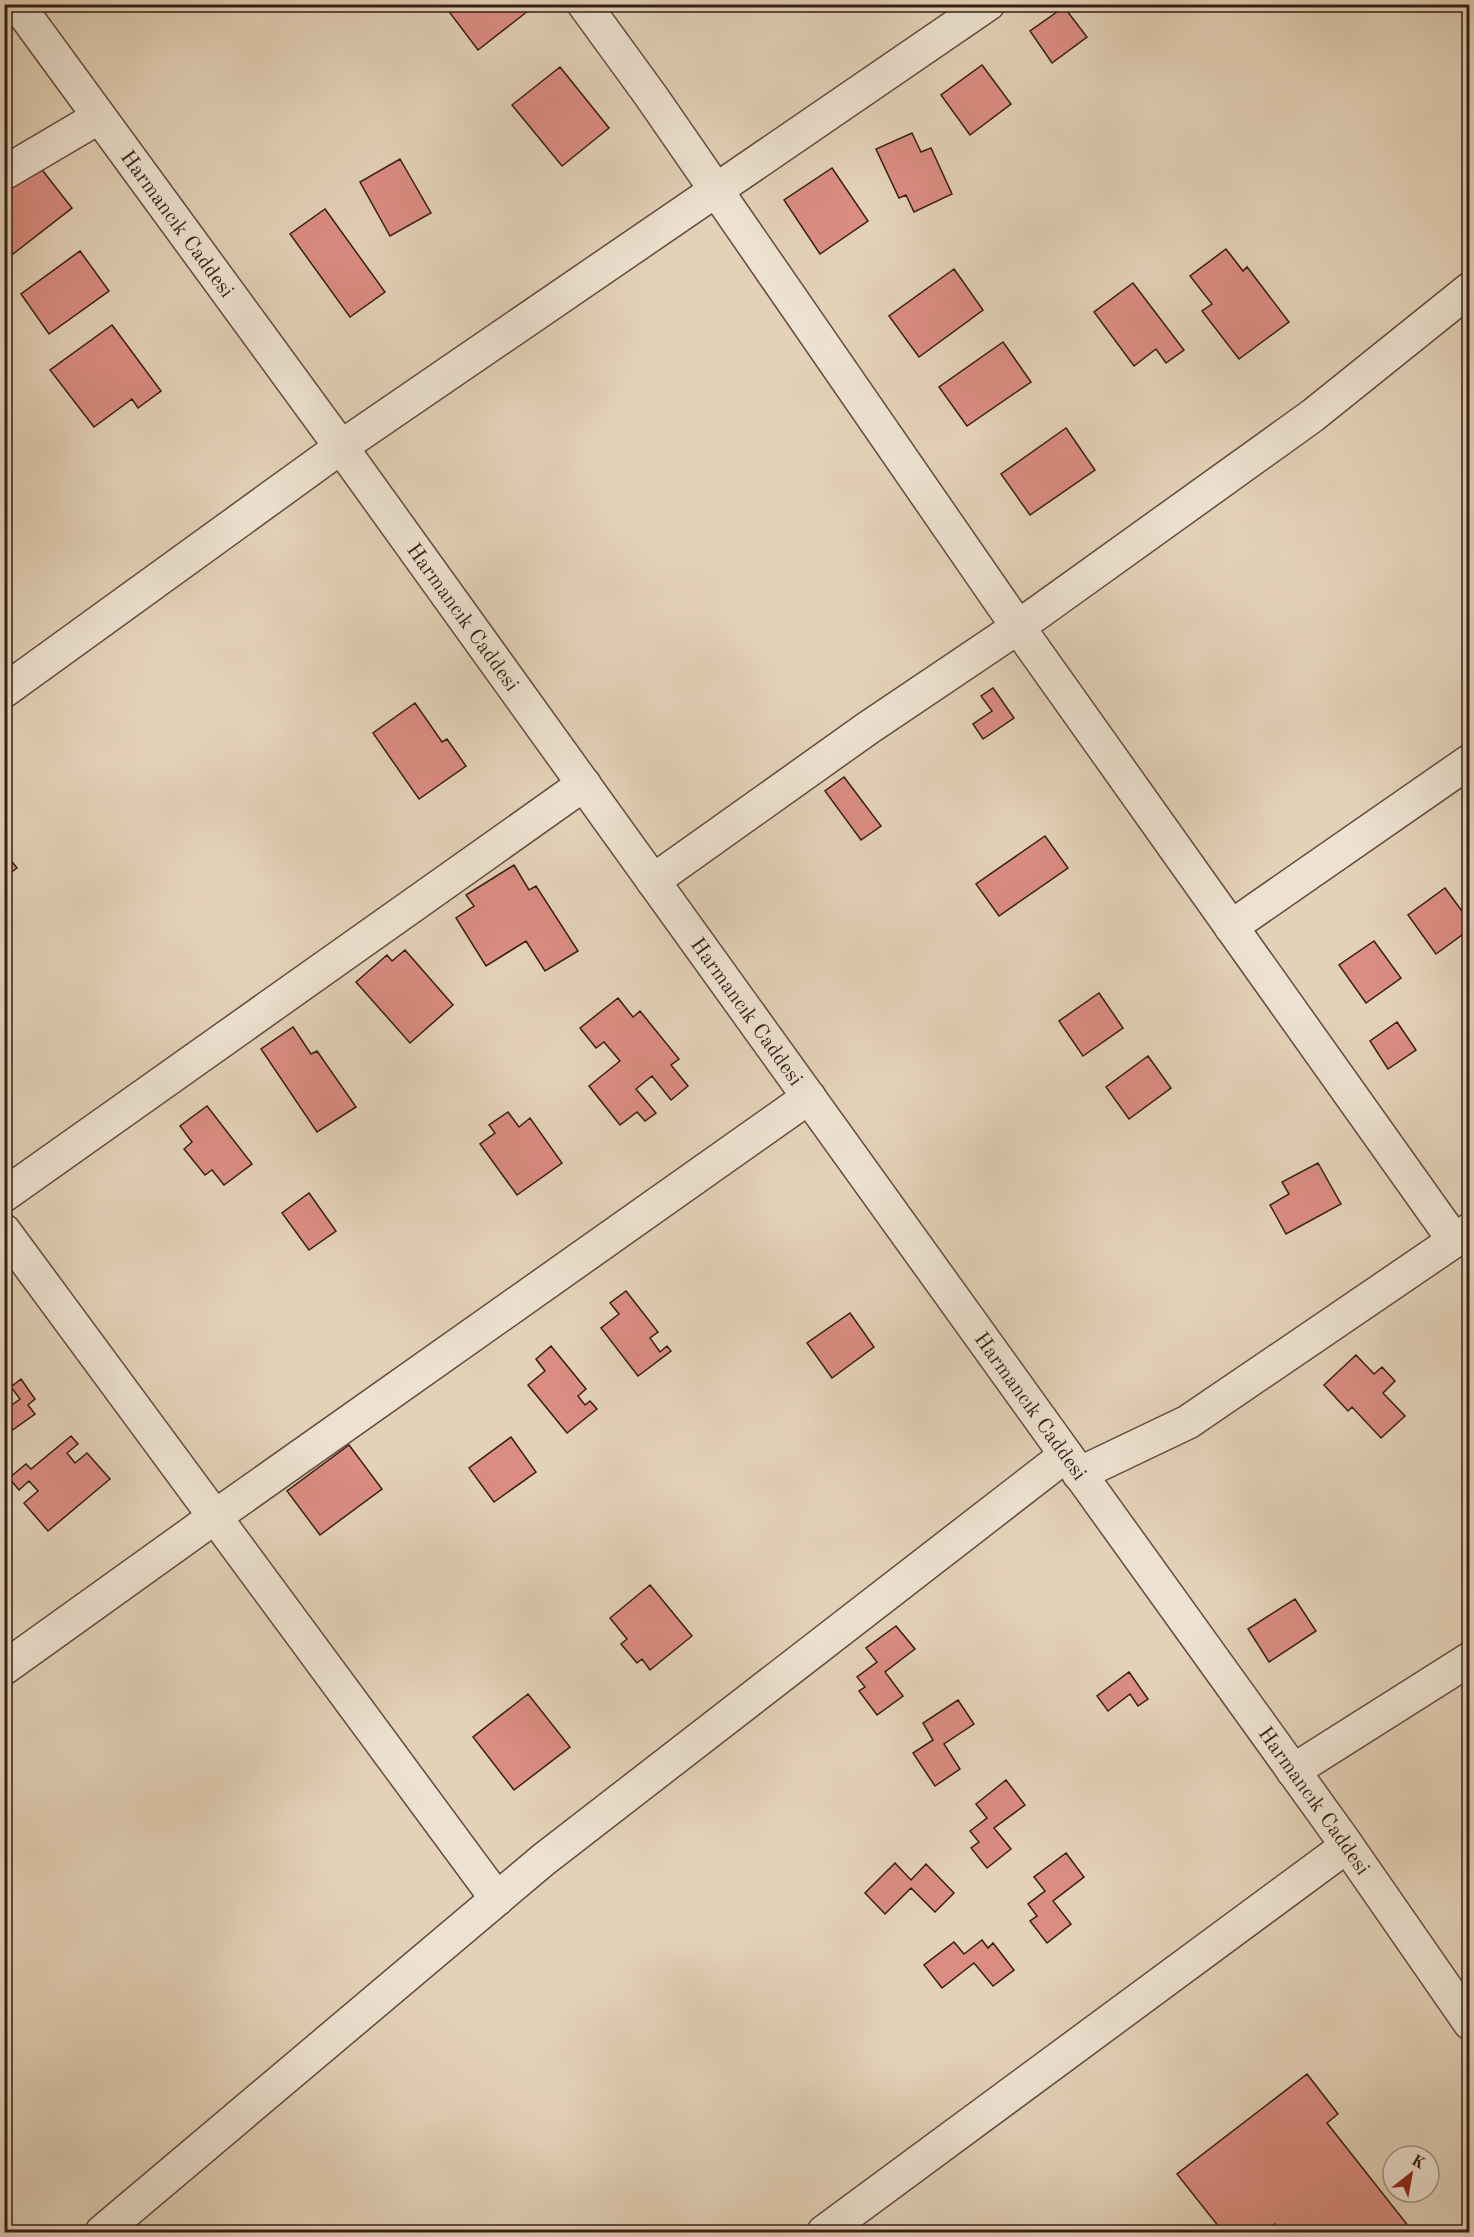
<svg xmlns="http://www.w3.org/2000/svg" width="1474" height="2237" font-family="'Old Standard TT',serif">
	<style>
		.building { fill: #db8d82; stroke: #361e15; stroke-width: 1.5 }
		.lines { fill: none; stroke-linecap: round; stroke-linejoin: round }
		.minor-casing { stroke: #624b3e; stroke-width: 36 }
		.minor { stroke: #ede2d1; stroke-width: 33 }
		.labels { text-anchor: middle; stroke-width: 5; stroke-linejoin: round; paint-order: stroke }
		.street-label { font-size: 21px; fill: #361e15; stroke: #ede2d1 }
	</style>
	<rect width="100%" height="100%" fill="#e4d2b8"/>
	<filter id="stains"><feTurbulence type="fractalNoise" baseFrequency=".00333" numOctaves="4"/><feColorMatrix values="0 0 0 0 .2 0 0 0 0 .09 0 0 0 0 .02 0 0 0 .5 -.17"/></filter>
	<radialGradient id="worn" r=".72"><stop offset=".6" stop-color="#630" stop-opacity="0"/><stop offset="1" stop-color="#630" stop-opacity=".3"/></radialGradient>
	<path class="building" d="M 462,4 L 522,4 L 528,11 L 478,50 L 450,13 Z
		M 1064,7 L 1087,37 L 1052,63 L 1030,31 Z
		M 982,65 L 1011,104 L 970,135 L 941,95 Z
		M 560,67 L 609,128 L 562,166 L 512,105 Z
		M 912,133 L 921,152 L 931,148 L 952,194 L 914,212 L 906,195 L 899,198 L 876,149 Z
		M 400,159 L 431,213 L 390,236 L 360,182 Z
		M 39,166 L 72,208 L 13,254 L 4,243 L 4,193 Z
		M 832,168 L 868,221 L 820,254 L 784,200 Z
		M 325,209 L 385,292 L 350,317 L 290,234 Z
		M 1226,249 L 1243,271 L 1247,267 L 1289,322 L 1239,359 L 1202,311 L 1212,304 L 1190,276 Z
		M 80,251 L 109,291 L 49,334 L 21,294 Z
		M 954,269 L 983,310 L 919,357 L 889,316 Z
		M 1133,283 L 1184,350 L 1166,363 L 1156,349 L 1134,366 L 1094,312 Z
		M 112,325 L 161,391 L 138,408 L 132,399 L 94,427 L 50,370 Z
		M 1003,342 L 1031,382 L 967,426 L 939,387 Z
		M 1066,428 L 1095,470 L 1030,515 L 1001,474 Z
		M 993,688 L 1014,718 L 983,739 L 973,724 L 992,711 L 981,696 Z
		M 415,703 L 442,742 L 447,739 L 466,766 L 419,799 L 373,733 Z
		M 844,777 L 881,826 L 861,840 L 825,791 Z
		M 1045,836 L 1068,868 L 999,916 L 976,884 Z
		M 4,852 L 17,868 L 4,878 Z
		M 514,865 L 529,890 L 536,886 L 578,951 L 545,971 L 526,941 L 486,966 L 456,918 L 474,906 L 466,895 Z
		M 1445,888 L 1470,922 L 1470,929 L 1436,954 L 1408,915 Z
		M 1374,941 L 1401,978 L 1366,1003 L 1339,965 Z
		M 405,950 L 453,1005 L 410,1043 L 356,982 L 387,955 L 392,961 Z
		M 1099,993 L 1123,1028 L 1083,1056 L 1059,1021 Z
		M 618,998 L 633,1017 L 640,1011 L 679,1059 L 671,1065 L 688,1086 L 671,1100 L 652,1076 L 636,1089 L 656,1113 L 645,1121 L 637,1112 L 620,1125 L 589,1086 L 620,1061 L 604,1042 L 596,1048 L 580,1028 Z
		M 1397,1022 L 1416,1050 L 1388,1069 L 1370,1041 Z
		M 293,1027 L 311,1054 L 317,1051 L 356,1107 L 317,1132 L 261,1049 Z
		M 1148,1056 L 1171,1088 L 1129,1119 L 1106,1087 Z
		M 207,1106 L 252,1164 L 224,1185 L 212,1170 L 205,1175 L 184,1149 L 192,1142 L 180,1126 Z
		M 508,1112 L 519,1127 L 530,1118 L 562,1163 L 517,1195 L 480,1144 L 495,1133 L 489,1125 Z
		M 1318,1163 L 1341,1204 L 1286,1234 L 1270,1205 L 1289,1194 L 1282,1182 Z
		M 309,1193 L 336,1231 L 309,1250 L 282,1213 Z
		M 626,1291 L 658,1332 L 650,1338 L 660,1352 L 667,1346 L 671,1351 L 638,1376 L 601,1328 L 619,1314 L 610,1303 Z
		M 850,1313 L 874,1347 L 832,1378 L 807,1343 Z
		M 551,1346 L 586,1389 L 578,1396 L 585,1405 L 590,1401 L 597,1409 L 567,1433 L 528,1385 L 545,1371 L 536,1359 Z
		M 1356,1355 L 1374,1374 L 1382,1367 L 1395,1381 L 1383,1393 L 1405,1416 L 1381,1438 L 1352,1407 L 1348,1411 L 1324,1385 Z
		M 21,1379 L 35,1399 L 28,1405 L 35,1414 L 4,1436 L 4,1400 L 9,1407 L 20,1399 L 11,1387 Z
		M 71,1436 L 78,1444 L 67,1453 L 75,1463 L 87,1453 L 110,1479 L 48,1531 L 24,1503 L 38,1491 L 29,1481 L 19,1490 L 9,1478 L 26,1464 L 31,1469 Z
		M 511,1437 L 536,1472 L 494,1502 L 469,1468 Z
		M 349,1445 L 382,1489 L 320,1535 L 287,1491 Z
		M 650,1585 L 692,1636 L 650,1670 L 642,1659 L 637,1663 L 621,1644 L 627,1639 L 610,1618 Z
		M 1295,1599 L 1316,1631 L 1269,1662 L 1248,1629 Z
		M 896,1626 L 915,1649 L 885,1672 L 903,1696 L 877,1715 L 859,1691 L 865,1687 L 857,1677 L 877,1662 L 866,1648 Z
		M 1129,1672 L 1148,1699 L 1138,1706 L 1130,1694 L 1108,1711 L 1097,1696 Z
		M 528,1694 L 570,1747 L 514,1790 L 473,1737 Z
		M 958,1700 L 974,1724 L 944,1744 L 960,1769 L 935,1786 L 913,1753 L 933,1740 L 923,1723 Z
		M 1006,1780 L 1025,1805 L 994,1828 L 1011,1849 L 987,1868 L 971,1848 L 979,1842 L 970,1831 L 987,1818 L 976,1804 Z
		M 1066,1853 L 1084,1877 L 1053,1901 L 1071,1924 L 1047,1943 L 1030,1921 L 1037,1916 L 1028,1904 L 1045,1891 L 1034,1877 Z
		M 895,1863 L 911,1880 L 926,1864 L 954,1893 L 935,1912 L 911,1888 L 885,1914 L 865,1893 Z
		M 982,1940 L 988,1948 L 993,1943 L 1014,1970 L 993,1986 L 974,1963 L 942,1988 L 924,1965 L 954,1942 L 964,1954 Z
		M 1307,2074 L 1338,2114 L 1327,2123 L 1413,2232 L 1281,2232 L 1275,2224 L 1264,2232 L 1223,2232 L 1177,2174 Z"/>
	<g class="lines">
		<defs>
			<g id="minor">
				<path id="s1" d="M 17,4 L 341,447 L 1341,1837 L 1470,2023"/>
				<path d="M 584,4 L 651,96 L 1018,627 L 1454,1240"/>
				<path d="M 4,173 L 99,117"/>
				<path d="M 4,691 L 341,447 L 988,4"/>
				<path d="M 653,881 L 868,728 L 1018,627 L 1312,416 L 1470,289"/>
				<path d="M 1231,927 L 1470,761"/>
				<path d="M 4,1195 L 584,784"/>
				<path d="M 4,1231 L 497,1899"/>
				<path d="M 1079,1474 L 1188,1422 L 1470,1230"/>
				<path d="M 4,1668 L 216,1516 L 809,1097"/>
				<path d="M 1293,1771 L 1470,1659"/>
				<path d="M 102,2232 L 543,1860 L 1066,1455"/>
				<path d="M 824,2232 L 1347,1846"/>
			</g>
		</defs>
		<use href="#minor" class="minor-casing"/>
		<use href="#minor" class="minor"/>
	</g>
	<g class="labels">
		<g class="street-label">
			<text dy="7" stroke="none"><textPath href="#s1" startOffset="272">Harmancık Caddesi</textPath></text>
			<text dy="7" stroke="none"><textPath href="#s1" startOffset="758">Harmancık Caddesi</textPath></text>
			<text dy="7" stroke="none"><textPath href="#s1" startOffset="1244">Harmancık Caddesi</textPath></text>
			<text dy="7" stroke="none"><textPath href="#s1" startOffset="1730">Harmancık Caddesi</textPath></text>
			<text dy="7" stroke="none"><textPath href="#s1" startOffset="2216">Harmancık Caddesi</textPath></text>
		</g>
	</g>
	<rect width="1474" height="2237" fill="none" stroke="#e4d2b8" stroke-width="24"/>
	<rect x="6" y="6" width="1462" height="2225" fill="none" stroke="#361e15" stroke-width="3"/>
	<rect x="12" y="12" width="1450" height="2213" fill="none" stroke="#361e15" stroke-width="1.5"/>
	<g transform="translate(1411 2174) rotate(31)"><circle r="28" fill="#ede2d1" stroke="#a49486" stroke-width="1.5"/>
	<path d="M0-4.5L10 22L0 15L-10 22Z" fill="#8f2418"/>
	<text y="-9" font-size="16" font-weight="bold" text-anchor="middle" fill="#361e15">K</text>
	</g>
	<rect width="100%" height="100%" filter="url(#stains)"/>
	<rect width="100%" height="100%" fill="url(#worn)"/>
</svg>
